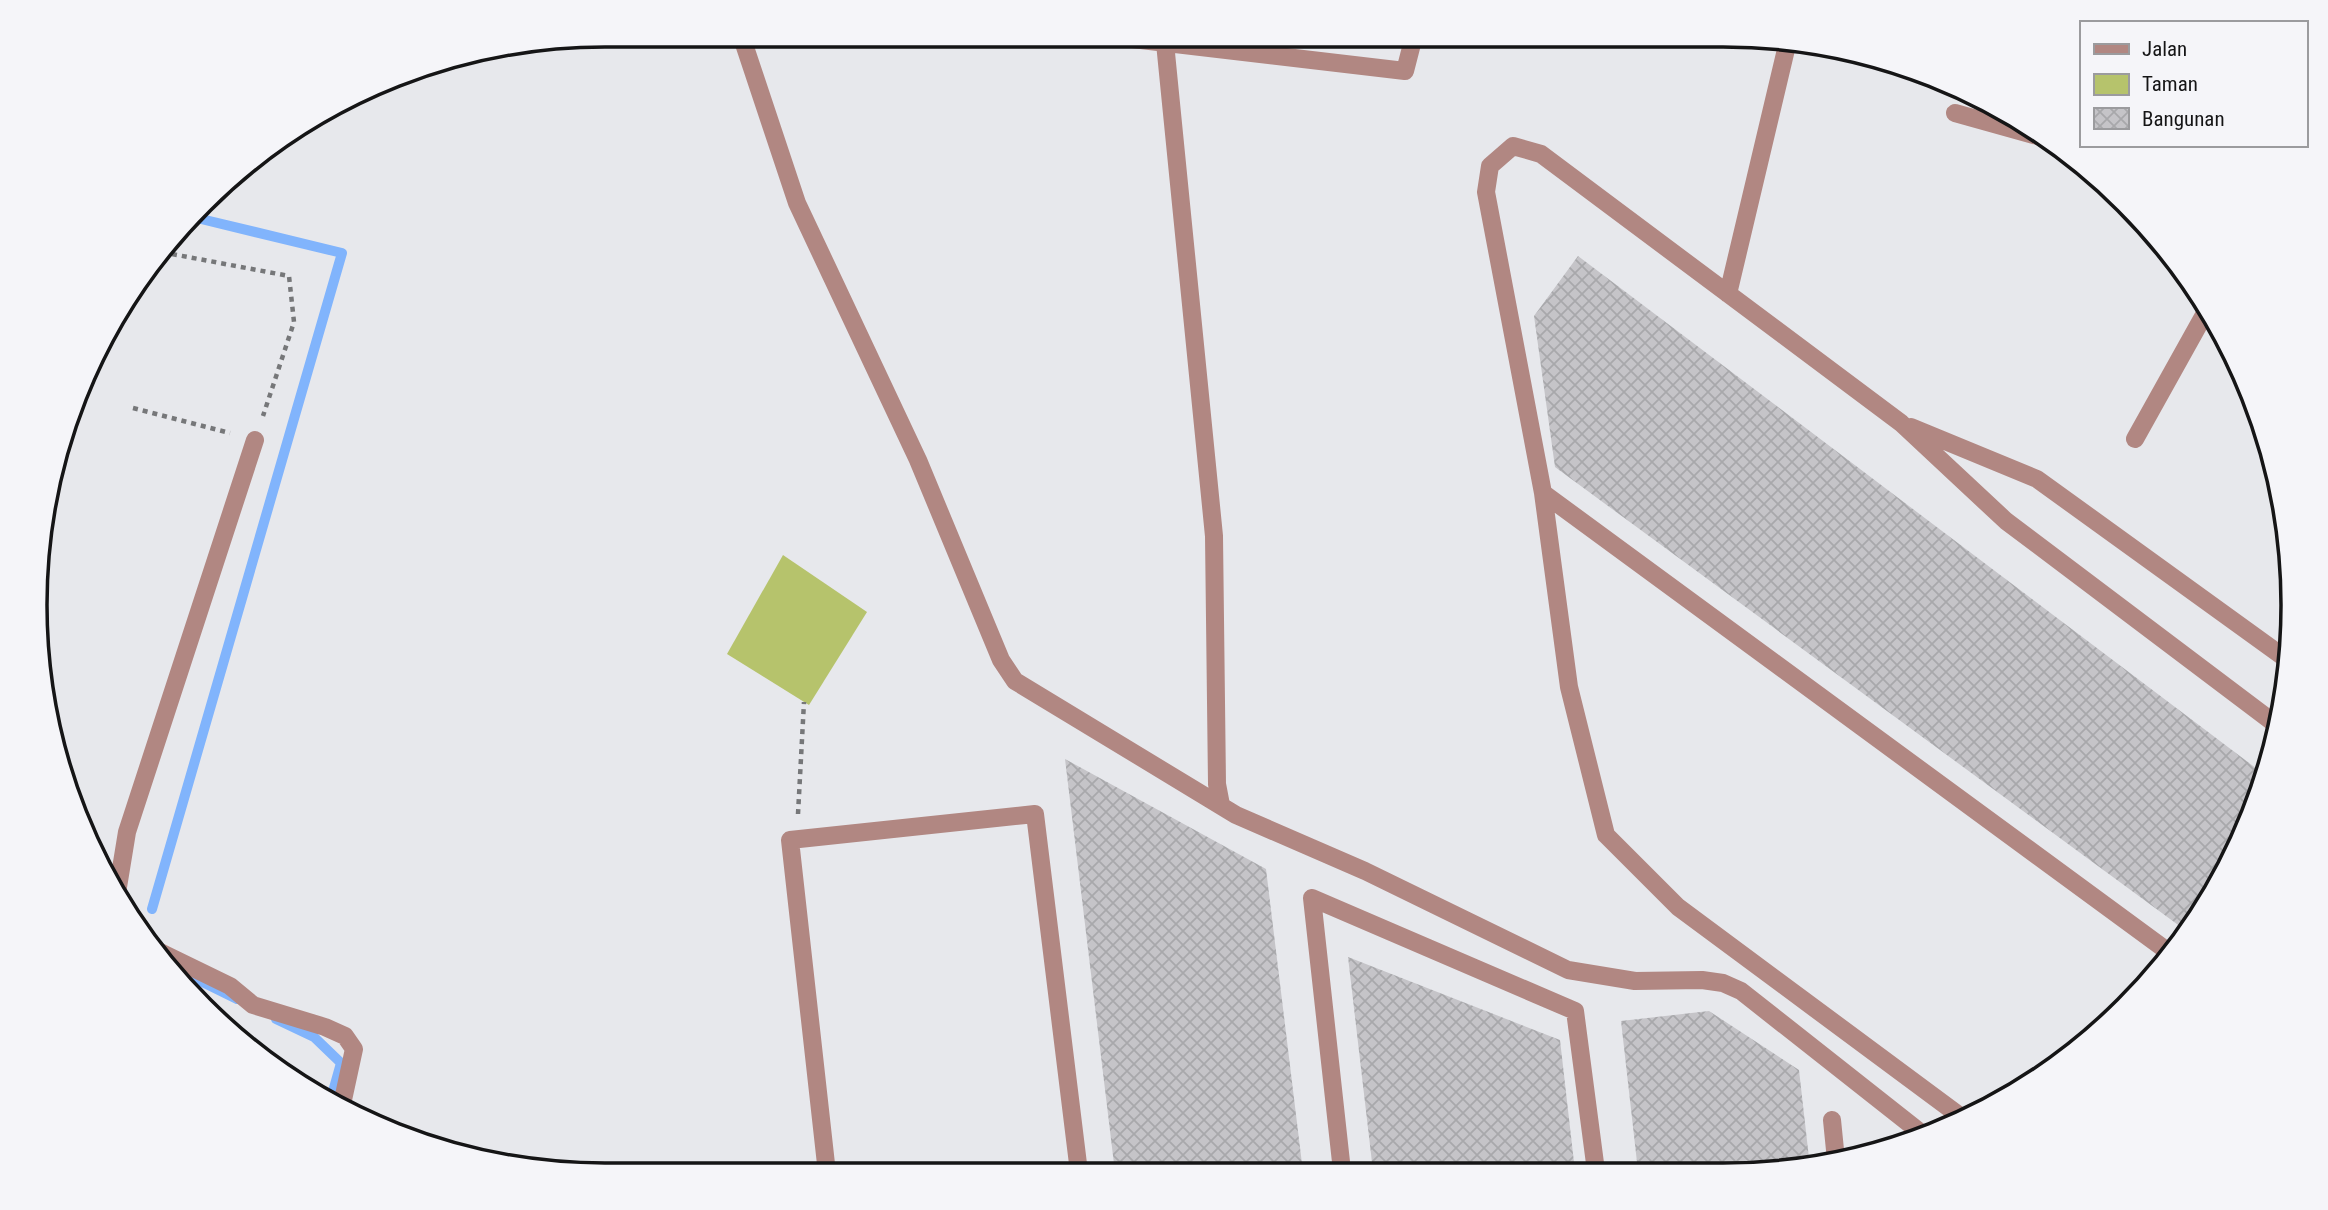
<svg xmlns="http://www.w3.org/2000/svg" width="2328" height="1210" font-family="'Roboto Condensed',sans-serif">
	<style>
		.park { fill: #b6c36c }
		.lines { fill: none; stroke-linecap: round; stroke-linejoin: round }
		.stream { stroke: #81b4fc; stroke-width: 10 }
		.building { fill: url(#building-cross-hatch) }
		.path { stroke: #767779; stroke-width: 4.5; stroke-dasharray: 5 5; stroke-linecap: butt }
		.minor { stroke: #b18782; stroke-width: 18 }
		.rim { fill: none; stroke: #151516; stroke-width: 3.5 }
	</style>
	<defs>
		<pattern id="building-cross-hatch" width="8" height="8" patternUnits="userSpaceOnUse" patternTransform="scale(1.75)"><rect width="8" height="8" fill="#c5c4c8"/><path d="M0 0l8 8M0 8l8-8" fill="none" stroke="#a8a8ab"/></pattern>
	</defs>
	<rect width="100%" height="100%" fill="#e7e8ec"/>
	<path class="park" d="M 783,555 L 867,612 L 809,705 L 727,654 Z"/>
	<g class="lines">
		<path class="stream" d="M 152,909 L 342,253 L 197,218
			M 176,969 L 237,999
			M 276,1019 L 314,1037 L 341,1063 L 330,1102"/>
	</g>
	<path class="building" d="M 1578,256 L 2265,775 L 2234,857 L 2185,930 L 1555,467 L 1534,316 Z
		M 1065,759 L 1266,869 L 1303,1172 L 1115,1172 Z
		M 1348,957 L 1560,1040 L 1575,1171 L 1373,1171 Z
		M 1709,1011 L 1799,1070 L 1810,1167 L 1798,1170 L 1638,1171 L 1621,1021 Z"/>
	<g class="lines">
		<path class="path" d="M 172,254 L 289,276 L 294,322 L 263,416
			M 133,408 L 230,433
			M 798,814 L 804,702"/>
		<path class="minor" d="M 741,35 L 797,203 L 918,460 L 1001,660 L 1015,681 L 1236,815 L 1365,871 L 1568,970 L 1635,981 L 1702,980 L 1723,983 L 1741,991 L 1925,1136
			M 1107,36 L 1405,71 L 1414,36
			M 1165,43 L 1214,536 L 1217,784 L 1221,805
			M 1955,113 L 2048,139
			M 1728,294 L 1788,41
			M 1911,427 L 2037,479 L 2289,661
			M 2135,439 L 2208,308
			M 1543,493 L 1569,687 L 1606,835 L 1678,907 L 1964,1119
			M 118,887 L 127,832 L 255,440
			M 158,951 L 230,986 L 253,1005 L 325,1027 L 345,1036 L 354,1049 L 341,1109
			M 2170,953 L 1543,493 L 1486,192 L 1490,166 L 1513,146 L 1541,154 L 1901,423 L 2006,521 L 2278,726
			M 1832,1120 L 1836,1160
			M 1342,1171 L 1312,898 L 1575,1011 L 1596,1171
			M 827,1173 L 790,840 L 1035,814 L 1079,1172"/>
	</g>
	<path d="M0 0H2328V1210H0ZM605 47H1723A558 558 0 0 1 2281 605V605A558 558 0 0 1 1723 1163H605A558 558 0 0 1 47 605V605A558 558 0 0 1 605 47Z" fill="#f5f5f9" fill-rule="evenodd"/>
	<path class="rim" d="M605 47H1723A558 558 0 0 1 2281 605V605A558 558 0 0 1 1723 1163H605A558 558 0 0 1 47 605V605A558 558 0 0 1 605 47Z"/>
	<rect x="2080" y="21" width="228" height="126" fill="#f5f5f9" stroke="#9b9b9e" stroke-width="2"/>
	<rect x="2094" y="44" width="35" height="10" fill="#b18782" stroke="#9b9b9e" stroke-width="2"/>
	<text x="2142" y="56" font-size="21" fill="#151516">Jalan</text>
	<rect x="2094" y="74" width="35" height="21" fill="#b6c36c" stroke="#9b9b9e" stroke-width="2"/>
	<text x="2142" y="91" font-size="21" fill="#151516">Taman</text>
	<rect x="2094" y="108" width="35" height="21" fill="url(#building-cross-hatch)" stroke="#9b9b9e" stroke-width="2"/>
	<text x="2142" y="126" font-size="21" fill="#151516">Bangunan</text>
</svg>
